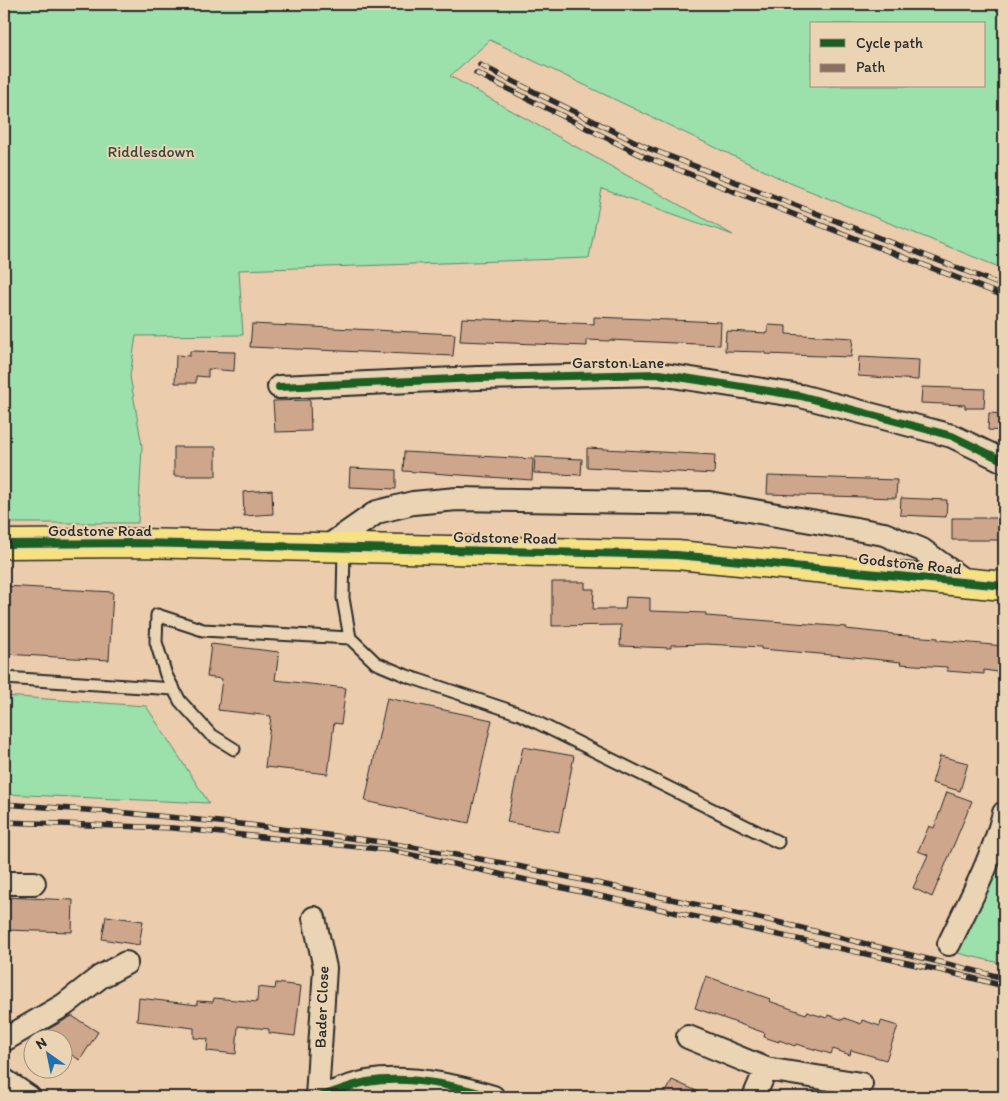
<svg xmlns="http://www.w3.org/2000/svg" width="1008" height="1101" font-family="Itim,sans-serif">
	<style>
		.green { fill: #9ce0ac; stroke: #64866c; fill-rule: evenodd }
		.building { fill: #cea68c; stroke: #2b2b2b }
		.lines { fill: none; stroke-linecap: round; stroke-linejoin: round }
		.lane-casing { stroke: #2b2b2b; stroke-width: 15 }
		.street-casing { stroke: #2b2b2b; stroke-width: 26 }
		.highway-casing { stroke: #2b2b2b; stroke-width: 31 }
		.lane { stroke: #ead4b3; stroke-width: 11 }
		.street { stroke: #ead4b3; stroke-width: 22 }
		.highway { stroke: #f6e281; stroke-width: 28 }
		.rail-casing { stroke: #2b2b2b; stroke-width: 5.5 }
		.rail { stroke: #ead4b3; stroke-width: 4; stroke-dasharray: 11; stroke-linecap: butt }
		.quiet { stroke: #8d6e63; stroke-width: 6; stroke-dasharray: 12 6; stroke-linecap: butt }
		.cycleway-casing { stroke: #ead4b3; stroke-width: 11 }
		.cycleway { stroke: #1b5e20; stroke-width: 8 }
		.labels { text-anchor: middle; stroke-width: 4; stroke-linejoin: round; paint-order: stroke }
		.park-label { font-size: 16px; fill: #3c463e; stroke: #ead4b3 }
		.street-label { font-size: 16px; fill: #2b2b2b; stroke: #ead4b3 }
	</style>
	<rect width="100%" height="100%" fill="#ebcdad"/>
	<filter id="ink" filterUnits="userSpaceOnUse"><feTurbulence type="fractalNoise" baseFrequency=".02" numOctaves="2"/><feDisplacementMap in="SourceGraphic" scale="10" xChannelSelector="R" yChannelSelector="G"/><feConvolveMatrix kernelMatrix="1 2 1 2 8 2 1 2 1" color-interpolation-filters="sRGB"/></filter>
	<g filter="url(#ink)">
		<path class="green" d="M 4,4 L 1004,4 L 1004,269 L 790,183 L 490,40 L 450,76 L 733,235 L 602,189 L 589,258 L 239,270 L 243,335 L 136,336 L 130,376 L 142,446 L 138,523 L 4,523 ZM 812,24 L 984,24 L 984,86 L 812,86 Z
			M 4,696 L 146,706 L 209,803 L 4,794 Z
			M 1004,843 L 1004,964 L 953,952 Z"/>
		<path class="building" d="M 594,317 L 721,322 L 720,345 L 609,340 L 609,341 L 587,340 L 587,346 L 460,341 L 462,318 L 594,324 Z
			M 252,324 L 455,334 L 453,356 L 250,347 Z
			M 768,325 L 786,326 L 786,334 L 853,338 L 851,357 L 765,354 L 765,352 L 725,351 L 726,331 L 768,333 Z
			M 190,351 L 235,352 L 234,371 L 208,369 L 208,377 L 196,376 L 196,383 L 175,383 L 176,355 L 190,356 Z
			M 859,357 L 919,360 L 918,380 L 858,376 Z
			M 922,387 L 985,389 L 984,408 L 965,408 L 965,405 L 921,403 Z
			M 310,400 L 311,431 L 275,432 L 273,401 Z
			M 989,413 L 1004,414 L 1004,431 L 988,430 Z
			M 174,447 L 216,447 L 216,476 L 174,476 Z
			M 587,448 L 715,455 L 714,474 L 587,467 Z
			M 404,452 L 533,459 L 532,480 L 403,471 Z
			M 535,457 L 582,459 L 581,475 L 534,473 Z
			M 350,468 L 396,470 L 396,489 L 349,487 Z
			M 768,476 L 897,480 L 896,498 L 767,494 Z
			M 272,490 L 273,514 L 244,516 L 243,492 Z
			M 901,498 L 947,500 L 946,517 L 900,515 Z
			M 952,518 L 1002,518 L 1002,540 L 952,540 Z
			M 552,582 L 585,582 L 585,589 L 594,589 L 593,609 L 625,609 L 626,597 L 650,598 L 650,611 L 706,613 L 706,616 L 847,627 L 846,629 L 893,634 L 893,635 L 938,638 L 938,640 L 1004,646 L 1004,673 L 984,670 L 984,674 L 947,671 L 947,667 L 900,664 L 901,662 L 844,656 L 761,649 L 761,647 L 706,644 L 671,645 L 671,648 L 620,646 L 621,625 L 552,626 Z
			M 4,586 L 113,592 L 109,660 L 4,654 Z
			M 211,644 L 279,652 L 275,680 L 346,688 L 341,724 L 334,723 L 328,774 L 265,767 L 271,716 L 218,710 L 222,679 L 207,677 Z
			M 387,698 L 492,720 L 469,823 L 365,801 Z
			M 523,747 L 574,756 L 559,832 L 507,822 Z
			M 940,756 L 968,763 L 960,791 L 932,783 Z
			M 947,792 L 972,801 L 932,897 L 913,888 L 928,855 L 918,851 L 929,826 L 934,828 Z
			M 4,897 L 73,900 L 72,932 L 4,930 Z
			M 106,916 L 143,921 L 139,945 L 102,939 Z
			M 706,976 L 770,999 L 769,1001 L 806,1014 L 807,1012 L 827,1018 L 828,1015 L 843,1020 L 844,1018 L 861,1024 L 862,1020 L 880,1026 L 881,1021 L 898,1026 L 886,1060 L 851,1050 L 850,1055 L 833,1049 L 831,1054 L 796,1044 L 795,1046 L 779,1040 L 779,1042 L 764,1037 L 765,1033 L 695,1008 Z
			M 276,983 L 301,986 L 295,1036 L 269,1033 L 269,1029 L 238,1026 L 236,1054 L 207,1051 L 208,1039 L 194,1038 L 194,1028 L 137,1021 L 139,998 L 197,1005 L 197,1001 L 213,1002 L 214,998 L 257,1002 L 258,987 L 275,989 Z
			M 72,1016 L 98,1032 L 80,1060 L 62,1049 L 62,1038 L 42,1038 L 47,1030 Z
			M 672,1080 L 710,1097 L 664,1097 Z"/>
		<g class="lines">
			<defs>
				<path id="lane" d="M 344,548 L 343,598 L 350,638
					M 4,678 L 174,689
					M 234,749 L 210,734 L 180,701 L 166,675 L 156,642 L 157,615 L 203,630 L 350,638 L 376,663 L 407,676 L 520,714 L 778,842"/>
				<path id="street" d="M 279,387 L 478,378 L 659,374 L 801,396 L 952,436 L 1004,461
					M 327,547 L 377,512 L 413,503 L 457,499 L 709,503 L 884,534 L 922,550 L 966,582
					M 4,883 L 34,883
					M 314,918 L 325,968 L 317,1097
					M 949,944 C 969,902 993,858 1004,813
					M 688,1037 L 766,1069 L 861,1084
					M 4,1040 L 64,1005 L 100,977 L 126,963
					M 4,1080 L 29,1097
					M 319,1097 C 335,1092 351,1085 367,1082 C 408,1075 454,1085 493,1097
					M 754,1097 L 766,1069"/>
				<path id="highway" d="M 4,544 L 137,543 L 677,555 L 1004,586"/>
			</defs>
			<use href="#lane" class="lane-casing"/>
			<use href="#street" class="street-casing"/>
			<use href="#highway" class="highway-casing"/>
			<use href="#lane" class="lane"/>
			<use href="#street" class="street"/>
			<use href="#highway" class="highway"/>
			<defs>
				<path id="rail" d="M 480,65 L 648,148 L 1004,286
					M 476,73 L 643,156 L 1004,296
					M 4,804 L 127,813 L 250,825 L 389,843 L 508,864 L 773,921 L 1004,978
					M 4,822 L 173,828 L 389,850 L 944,971 L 1004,986"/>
			</defs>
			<use href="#rail" class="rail-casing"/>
			<use href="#rail" class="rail"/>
			<path class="quiet" d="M 1002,823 L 1004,825"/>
			<defs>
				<path id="cycleway" d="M 279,387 L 478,378 L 659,374 L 801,396 L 952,436 L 1004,461
					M 4,544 L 137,543 L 677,555 L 1004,586
					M 319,1097 C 335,1092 351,1085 367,1082 C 408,1075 454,1085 493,1097"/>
			</defs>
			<use href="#cycleway" class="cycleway-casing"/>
			<use href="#cycleway" class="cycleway"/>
		</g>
	</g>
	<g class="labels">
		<g class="park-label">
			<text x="151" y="157">Riddlesdown</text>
		</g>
		<g class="street-label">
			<text x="618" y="368">Garston Lane</text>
			<text x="100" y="536">Godstone Road</text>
			<text transform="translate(505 537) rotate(1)" y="6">Godstone Road</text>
			<text transform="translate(910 563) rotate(6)" y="6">Godstone Road</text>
			<text transform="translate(321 1007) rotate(-88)" y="6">Bader Close</text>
		</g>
	</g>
	<rect width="1008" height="1101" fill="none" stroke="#ead4b3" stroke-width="20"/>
	<rect x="10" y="10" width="988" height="1081" fill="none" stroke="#2b2b2b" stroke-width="2" filter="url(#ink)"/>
	<rect x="810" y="22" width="175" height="65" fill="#ead4b3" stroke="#9e907d"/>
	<rect x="820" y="39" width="25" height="8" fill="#1b5e20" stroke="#9e907d"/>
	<text x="856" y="48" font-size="15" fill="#2b2b2b">Cycle path</text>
	<rect x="820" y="64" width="25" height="8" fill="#8d6e63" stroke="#9e907d"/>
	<text x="856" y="72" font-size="15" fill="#2b2b2b">Path</text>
	<g transform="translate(48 1054) rotate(327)"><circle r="24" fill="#ead4b3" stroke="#9e907d"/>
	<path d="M0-4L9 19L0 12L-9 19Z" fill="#1f6fb2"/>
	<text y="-8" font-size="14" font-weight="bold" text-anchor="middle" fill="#2b2b2b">N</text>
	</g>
</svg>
